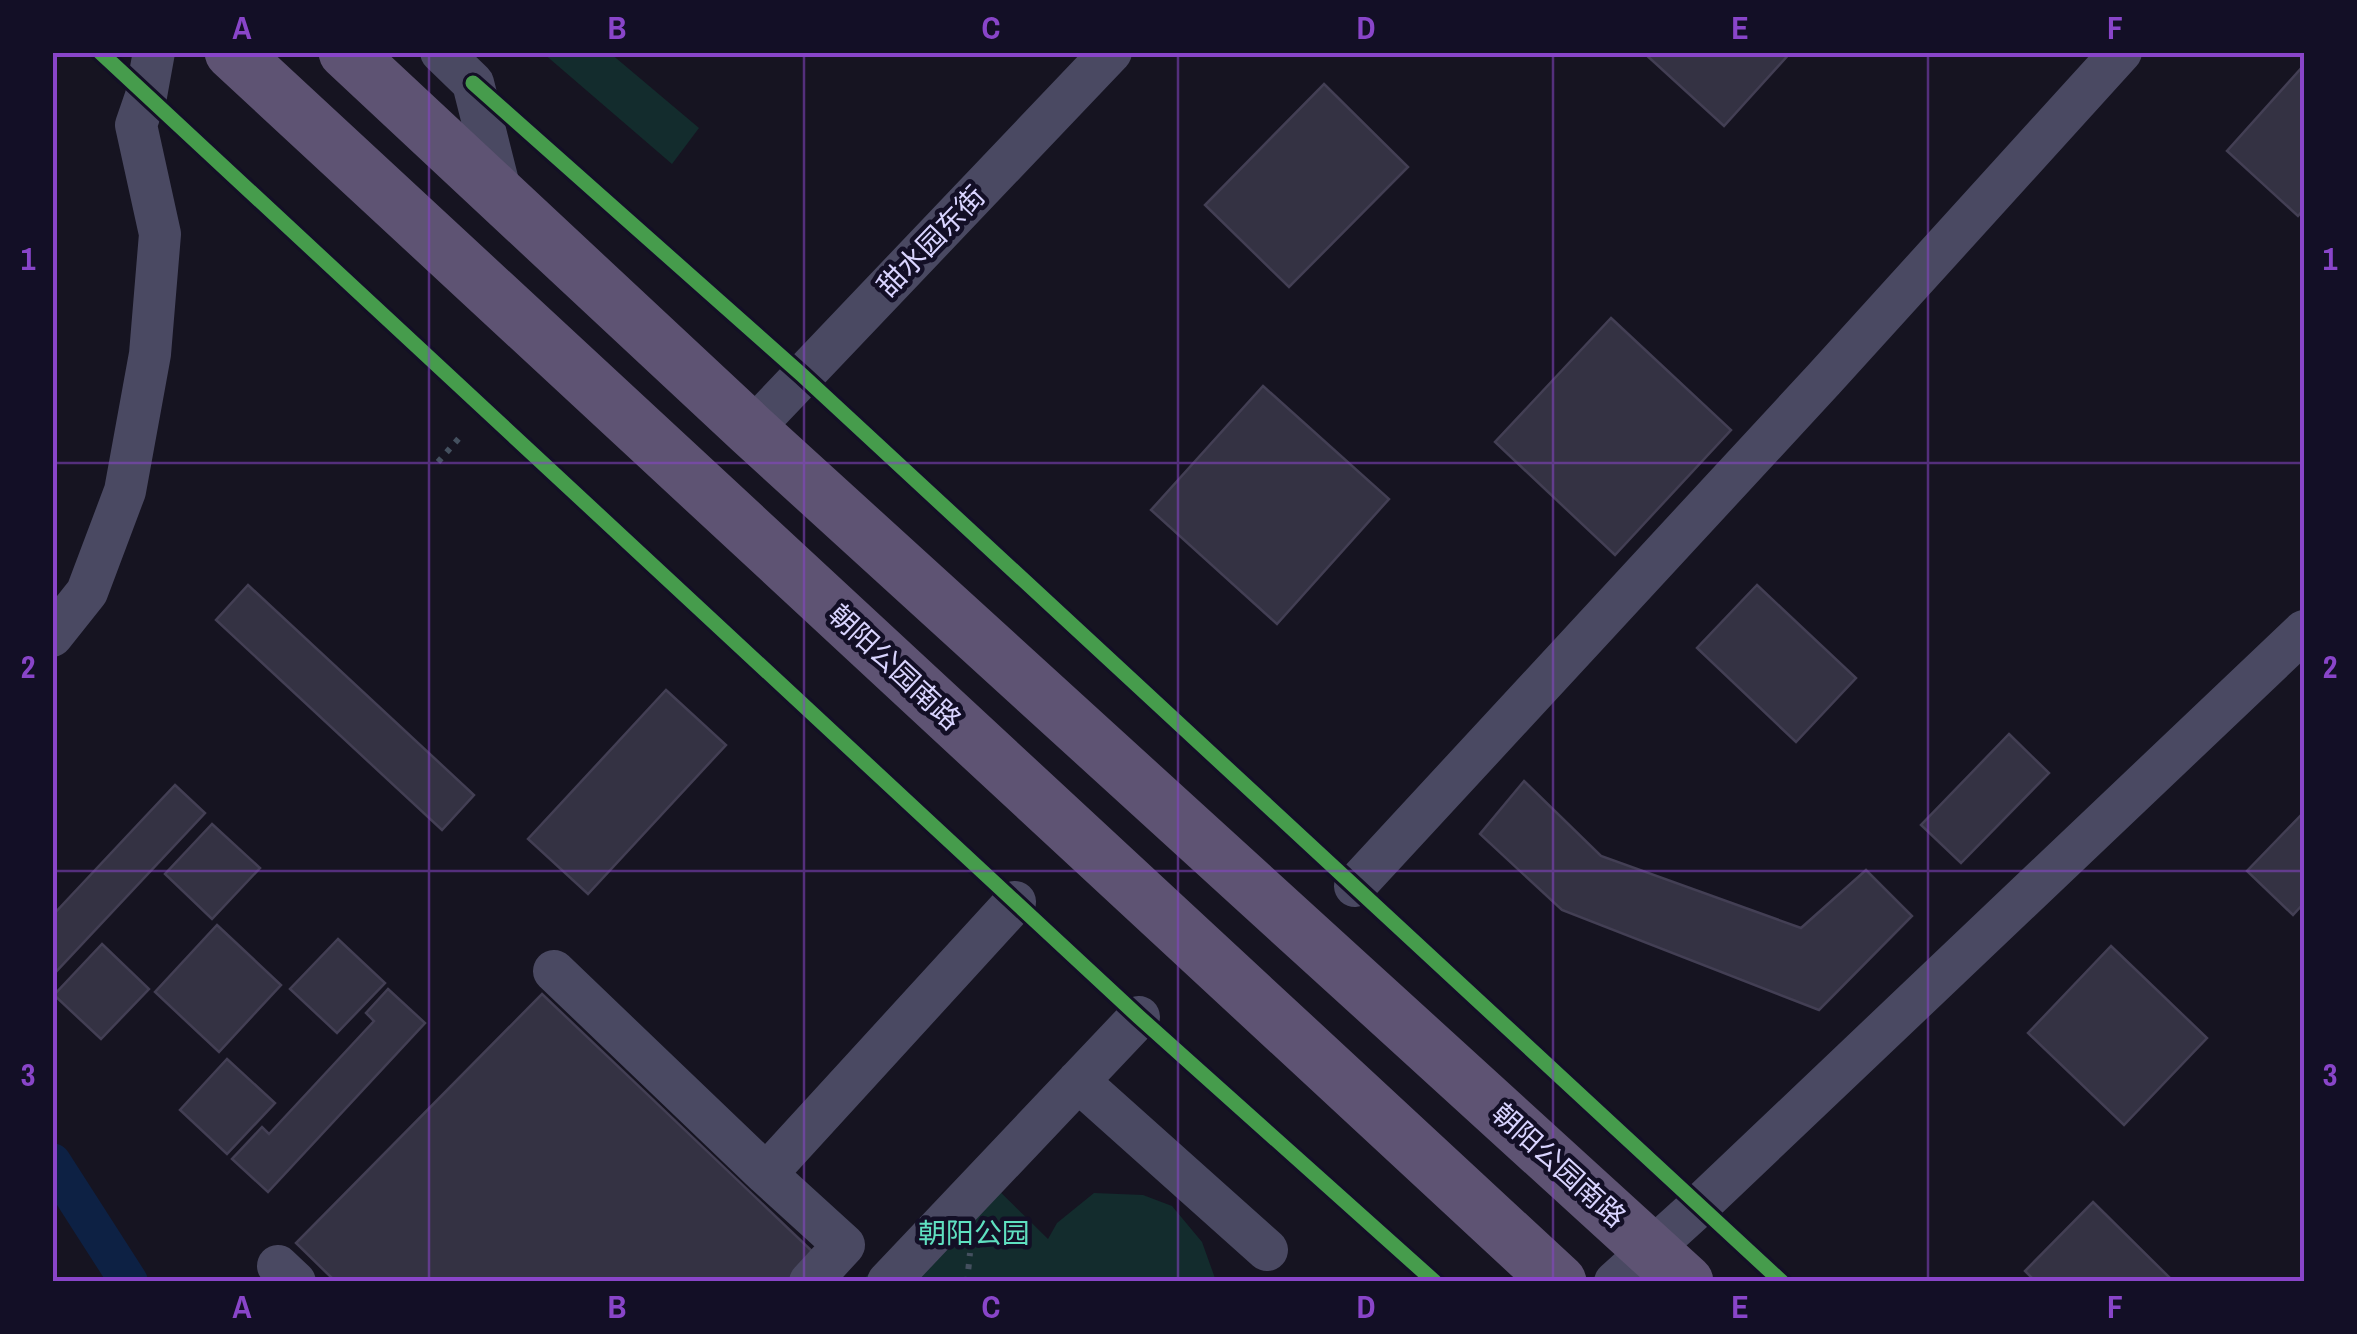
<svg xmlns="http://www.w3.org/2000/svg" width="2357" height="1334" font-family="'Archivo Narrow','Noto Sans SC',sans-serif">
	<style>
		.green { fill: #132c2d }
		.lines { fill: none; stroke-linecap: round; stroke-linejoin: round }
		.canal { stroke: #0d2144; stroke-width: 38 }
		.building { fill: #343243; stroke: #433f54; stroke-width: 2.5 }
		.path { stroke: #44505f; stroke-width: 6; stroke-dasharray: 5 8; stroke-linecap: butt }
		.minor { stroke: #4a4962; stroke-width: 42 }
		.major { stroke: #5e5373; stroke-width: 55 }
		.cycleway-casing { stroke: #130f26; stroke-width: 21 }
		.cycleway { stroke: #469c4c; stroke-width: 15 }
		.grid { fill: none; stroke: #8945c9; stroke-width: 2.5; stroke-opacity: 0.55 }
		.labels { text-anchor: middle; stroke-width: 9; stroke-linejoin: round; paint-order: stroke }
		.street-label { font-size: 28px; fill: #d9d4ff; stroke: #130f26 }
		.park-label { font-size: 28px; fill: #5fe0c0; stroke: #130f26 }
		.neatline { fill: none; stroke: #8945c9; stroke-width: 4 }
		.grid-label { font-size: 32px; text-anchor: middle; font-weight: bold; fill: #8945c9 }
	</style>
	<rect width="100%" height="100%" fill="#161421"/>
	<path class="green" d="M 543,53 L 610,53 L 699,128 L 672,164 Z
		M 972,1164 L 1048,1239 L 1057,1223 L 1094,1193 L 1143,1195 L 1172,1206 L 1202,1242 L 1216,1281 L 861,1282 Z"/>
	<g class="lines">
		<path class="canal" d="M 52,1162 L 129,1282"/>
	</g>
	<path class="building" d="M 1643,52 L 1791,52 L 1724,126 Z
		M 2304,65 L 2304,209 L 2298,216 L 2227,151 Z
		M 1324,84 L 1408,167 L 1289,287 L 1205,205 Z
		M 1611,318 L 1731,430 L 1615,555 L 1495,442 Z
		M 1263,386 L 1389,499 L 1277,624 L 1151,510 Z
		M 248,585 L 474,795 L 442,830 L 216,620 Z
		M 1757,585 L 1856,678 L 1796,742 L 1697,648 Z
		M 666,690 L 726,745 L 588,894 L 528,839 Z
		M 2009,734 L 2049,773 L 1961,863 L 1921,825 Z
		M 1524,781 L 1601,856 L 1801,928 L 1866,870 L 1912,916 L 1819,1010 L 1562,910 L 1480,834 Z
		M 175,785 L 205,813 L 52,976 L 52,916 Z
		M 2304,812 L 2304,903 L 2293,915 L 2247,871 Z
		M 212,824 L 260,868 L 212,919 L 165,874 Z
		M 217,925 L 281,985 L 219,1052 L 155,992 Z
		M 338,939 L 385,983 L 337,1033 L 290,989 Z
		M 102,944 L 149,989 L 101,1039 L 54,995 Z
		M 2111,946 L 2207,1038 L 2124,1125 L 2028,1033 Z
		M 388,989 L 425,1023 L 268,1192 L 232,1159 L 262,1127 L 269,1134 L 374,1021 L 366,1013 Z
		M 542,994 L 814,1253 L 787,1282 L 336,1282 L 296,1243 Z
		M 227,1059 L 275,1103 L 227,1154 L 180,1110 Z
		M 2093,1202 L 2174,1282 L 2036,1282 L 2025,1271 Z"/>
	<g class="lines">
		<path class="path" d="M 438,462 L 460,437
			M 967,1282 L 970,1253"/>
		<path class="minor" d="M 441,52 L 473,83 L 502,198
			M 751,430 L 1111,52
			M 52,636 L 87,592 L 125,491 L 150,354 L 160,234 L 136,125 L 146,96 L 154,52
			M 1355,886 L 1824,379 L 2121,52
			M 554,971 L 766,1174 L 844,1245 L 810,1282
			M 1078,1081 L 1267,1250
			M 766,1174 L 1015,902
			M 278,1266 L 295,1282
			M 888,1282 L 1139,1017
			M 1615,1282 L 1700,1205 L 2304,631"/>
		<path class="major" d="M 232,52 L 1559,1282
			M 346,52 L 751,430 L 1686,1282"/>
		<defs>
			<path id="cycleway" d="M 100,52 L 1139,1017 L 1435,1282
				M 473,83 L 802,375 L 1782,1282"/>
		</defs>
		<use href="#cycleway" class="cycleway-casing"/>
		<use href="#cycleway" class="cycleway"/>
	</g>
	<path class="grid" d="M 429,52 L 429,1282M 804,52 L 804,1282M 1178,52 L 1178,1282M 1553,52 L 1553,1282M 1928,52 L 1928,1282M 52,463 L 2304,463M 52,871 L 2304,871"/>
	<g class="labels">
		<g class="street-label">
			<text transform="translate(931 241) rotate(-46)" y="10">甜水园东街</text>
			<text transform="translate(895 667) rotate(43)" y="10">朝阳公园南路</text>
			<text transform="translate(1559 1165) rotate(42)" y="10">朝阳公园南路</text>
		</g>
		<g class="park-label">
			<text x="974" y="1243">朝阳公园</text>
		</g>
	</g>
	<rect width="2357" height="1334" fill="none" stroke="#130f26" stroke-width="110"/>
	<rect x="55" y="55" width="2247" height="1224" class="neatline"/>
	<g class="grid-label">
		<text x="242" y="39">A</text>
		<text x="617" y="39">B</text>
		<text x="991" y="39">C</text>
		<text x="1366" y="39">D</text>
		<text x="1740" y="39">E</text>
		<text x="2115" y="39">F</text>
		<text x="28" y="270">1</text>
		<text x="2330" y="270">1</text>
		<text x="28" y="678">2</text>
		<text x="2330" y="678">2</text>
		<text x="28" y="1086">3</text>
		<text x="2330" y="1086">3</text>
		<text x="242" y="1318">A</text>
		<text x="617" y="1318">B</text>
		<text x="991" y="1318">C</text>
		<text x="1366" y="1318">D</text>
		<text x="1740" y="1318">E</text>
		<text x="2115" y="1318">F</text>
	</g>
</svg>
